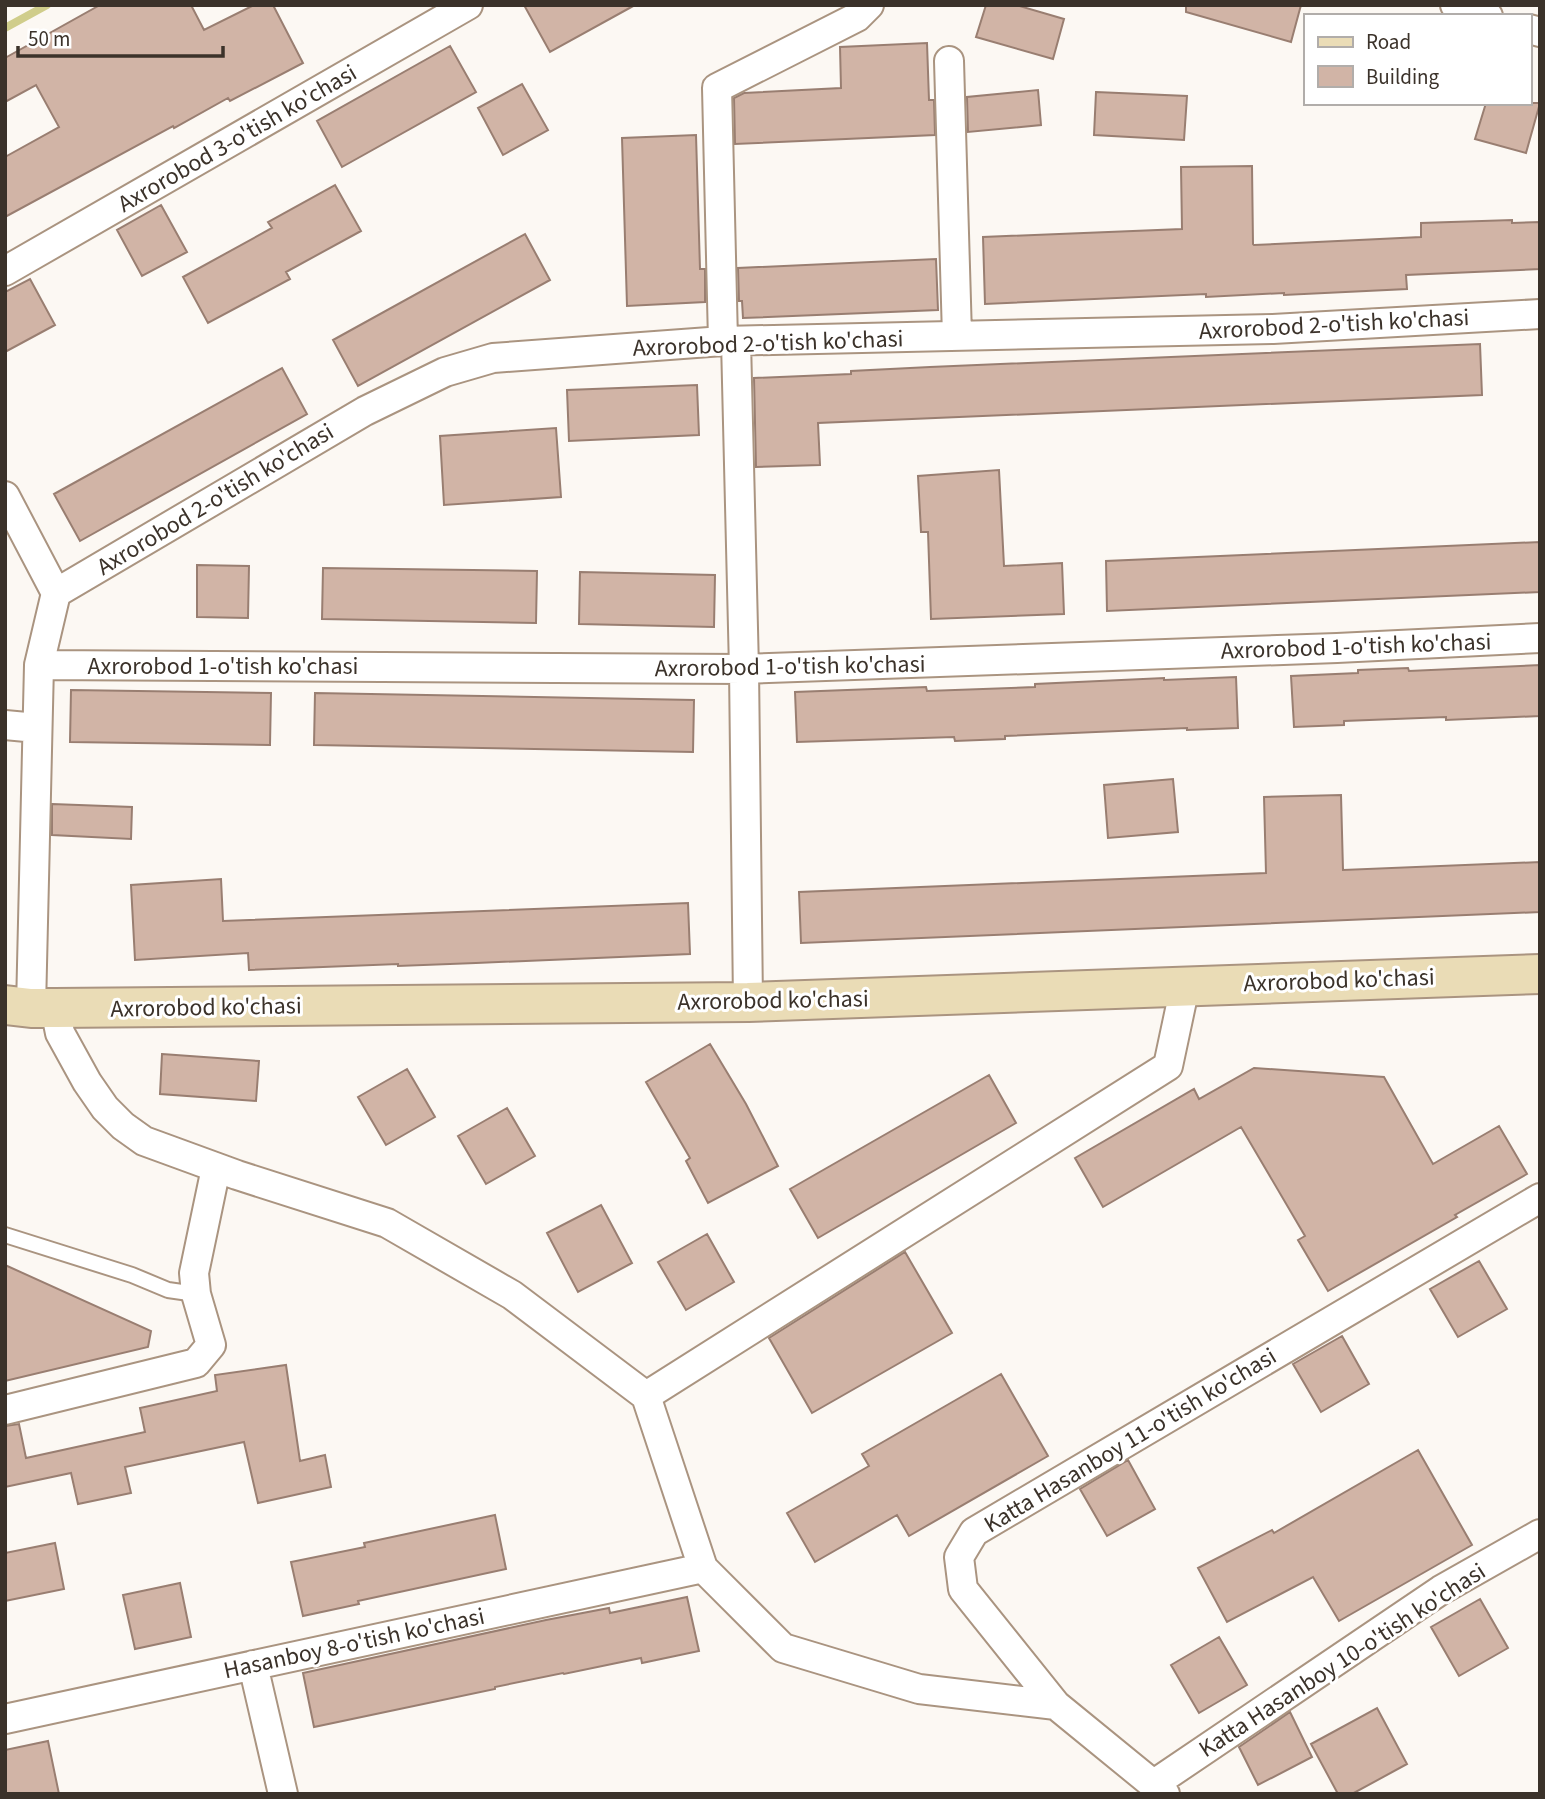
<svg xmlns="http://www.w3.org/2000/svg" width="1545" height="1799" font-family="'Source Sans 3',sans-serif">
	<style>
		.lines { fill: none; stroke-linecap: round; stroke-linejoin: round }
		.stream { stroke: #d0cd8b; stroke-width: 8 }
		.building { fill: #d1b4a6; stroke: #997e71; stroke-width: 2 }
		.lane-casing { stroke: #aa9480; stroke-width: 18 }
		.street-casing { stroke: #aa9480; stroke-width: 32 }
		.secondary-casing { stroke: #aa9480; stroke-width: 42 }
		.lane { stroke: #fff; stroke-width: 14 }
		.street { stroke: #fff; stroke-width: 28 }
		.secondary { stroke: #eadcb6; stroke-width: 38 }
		.labels { text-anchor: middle; stroke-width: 6; stroke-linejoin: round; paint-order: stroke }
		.street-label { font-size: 24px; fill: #3b322a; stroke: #fff }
	</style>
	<rect width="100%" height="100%" fill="#fcf8f3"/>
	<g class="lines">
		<path class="stream" d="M 5,28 L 47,5"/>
	</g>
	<path class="building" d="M 100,5 L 191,5 L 204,30 L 254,5 L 273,5 L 303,63 L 230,101 L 228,98 L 174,128 L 173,126 L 5,217 L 5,157 L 59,127 L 36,85 L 5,102 L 5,58 Z
		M 524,5 L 635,5 L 550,52 Z
		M 986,5 L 1016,5 L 1064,19 L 1053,59 L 976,37 Z
		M 1186,5 L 1301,5 L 1291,42 L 1186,12 Z
		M 927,43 L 929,100 L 934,100 L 935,135 L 735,144 L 734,98 L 744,93 L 841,88 L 840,47 Z
		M 450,46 L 476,92 L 342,167 L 317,121 Z
		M 522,84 L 548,130 L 503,155 L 478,108 Z
		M 1038,90 L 1041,125 L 968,132 L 967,97 Z
		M 1096,92 L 1187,96 L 1184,140 L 1094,135 Z
		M 1486,103 L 1540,103 L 1526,153 L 1475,139 Z
		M 696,135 L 700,269 L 705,269 L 705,302 L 627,306 L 622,138 Z
		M 1252,166 L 1253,244 L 1254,245 L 1421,237 L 1421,223 L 1512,220 L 1512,223 L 1540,222 L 1540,269 L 1406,275 L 1407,289 L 1284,295 L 1284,293 L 1206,297 L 1206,294 L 985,304 L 983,237 L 1182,229 L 1181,167 Z
		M 335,185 L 361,231 L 286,272 L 290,279 L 208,323 L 183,277 L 272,228 L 268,222 Z
		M 161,205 L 187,252 L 142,276 L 117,230 Z
		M 525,234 L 550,280 L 358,386 L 333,340 Z
		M 936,259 L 938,310 L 743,318 L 742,301 L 739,301 L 738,268 Z
		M 30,279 L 55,325 L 5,352 L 5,292 Z
		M 1480,344 L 1482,395 L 818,423 L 820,465 L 756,467 L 754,378 L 851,374 L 851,371 L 930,367 Z
		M 282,368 L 307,414 L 80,541 L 54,494 Z
		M 697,385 L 699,435 L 569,441 L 567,390 Z
		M 556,428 L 561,497 L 444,505 L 440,436 Z
		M 999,470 L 1004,566 L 1062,563 L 1064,614 L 931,619 L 928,532 L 921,532 L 918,476 Z
		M 1540,542 L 1540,592 L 1107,611 L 1106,561 Z
		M 197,565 L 249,566 L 248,618 L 197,617 Z
		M 323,568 L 537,571 L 536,623 L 322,619 Z
		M 580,572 L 715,575 L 714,627 L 579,624 Z
		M 1540,665 L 1540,716 L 1446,720 L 1446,717 L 1344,721 L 1344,725 L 1294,727 L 1291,676 L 1358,673 L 1358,670 L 1408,668 L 1409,671 Z
		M 1236,677 L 1238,728 L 1187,730 L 1187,728 L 1005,736 L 1005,739 L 955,741 L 954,737 L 797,742 L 795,692 L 926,687 L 927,691 L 1035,687 L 1035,684 L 1164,678 L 1164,680 Z
		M 71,690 L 271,693 L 270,745 L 70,742 Z
		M 315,693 L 694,700 L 693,752 L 314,745 Z
		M 1173,779 L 1178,832 L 1108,838 L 1104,785 Z
		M 1341,795 L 1343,870 L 1540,862 L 1540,912 L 801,943 L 799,892 L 1266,873 L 1264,797 Z
		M 52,804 L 132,807 L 131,839 L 52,835 Z
		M 221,879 L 223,921 L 688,903 L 690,954 L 476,963 L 398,966 L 398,964 L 249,970 L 248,953 L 135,960 L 131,885 Z
		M 710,1044 L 746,1104 L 778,1166 L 708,1203 L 686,1161 L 690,1158 L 646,1082 Z
		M 162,1054 L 259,1061 L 256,1101 L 160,1094 Z
		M 1254,1068 L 1384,1077 L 1433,1164 L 1499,1126 L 1527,1174 L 1455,1215 L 1457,1217 L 1328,1291 L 1298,1240 L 1305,1236 L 1241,1127 L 1103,1207 L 1075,1158 L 1194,1089 L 1199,1099 Z
		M 407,1069 L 435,1117 L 386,1145 L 358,1097 Z
		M 989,1075 L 1016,1123 L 818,1238 L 790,1189 Z
		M 507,1108 L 535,1156 L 486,1184 L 458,1136 Z
		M 601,1205 L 632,1263 L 578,1292 L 547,1233 Z
		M 707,1234 L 734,1282 L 686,1310 L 658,1262 Z
		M 905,1252 L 952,1333 L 812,1413 L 769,1338 Z
		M 1479,1261 L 1507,1309 L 1458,1337 L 1430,1289 Z
		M 5,1265 L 151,1331 L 148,1347 L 5,1381 Z
		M 1342,1336 L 1369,1384 L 1321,1412 L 1293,1364 Z
		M 286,1365 L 300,1461 L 325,1455 L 331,1487 L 258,1503 L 244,1442 L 125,1467 L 131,1493 L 78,1504 L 71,1473 L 5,1487 L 5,1426 L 19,1424 L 26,1458 L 145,1432 L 140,1408 L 217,1391 L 215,1375 Z
		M 1001,1374 L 1048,1456 L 909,1536 L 897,1515 L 815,1562 L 787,1513 L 869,1466 L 862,1454 Z
		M 1418,1450 L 1472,1545 L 1339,1621 L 1313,1577 L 1227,1622 L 1198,1568 L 1272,1530 L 1274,1533 Z
		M 1128,1460 L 1155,1509 L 1107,1536 L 1080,1489 Z
		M 495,1515 L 506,1569 L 358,1601 L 359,1604 L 303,1616 L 291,1562 L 365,1547 L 364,1543 Z
		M 55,1543 L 64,1589 L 5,1601 L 5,1553 Z
		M 180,1583 L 191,1637 L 135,1649 L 123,1595 Z
		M 687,1597 L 699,1651 L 642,1663 L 641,1658 L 564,1674 L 563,1673 L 495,1687 L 495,1689 L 314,1727 L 303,1673 L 546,1620 L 609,1608 L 610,1613 Z
		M 1480,1599 L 1508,1648 L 1459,1676 L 1431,1627 Z
		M 1219,1637 L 1247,1685 L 1199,1713 L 1171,1665 Z
		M 1377,1708 L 1407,1764 L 1352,1794 L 1338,1794 L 1311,1744 Z
		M 1290,1712 L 1312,1757 L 1258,1785 L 1239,1747 Z
		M 48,1741 L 59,1794 L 5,1794 L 5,1750 Z"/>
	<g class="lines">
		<defs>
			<path id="lane" d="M 5,1235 L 132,1275 L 168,1290 L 196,1294"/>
			<path id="street" d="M 1455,5 L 1488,16
				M 1529,29 L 1540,32
				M 949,61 L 957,336
				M 5,271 L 468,5
				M 723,341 L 717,88 L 857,17 L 869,5
				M 736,341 L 744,669 L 748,1002
				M 5,496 L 56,593 L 39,665 L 31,1008
				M 56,593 L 365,411 L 445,372 L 493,358 L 723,341 L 1273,329 L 1540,314
				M 39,665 L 744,669 L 1337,648 L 1540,638
				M 5,725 L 37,728
				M 55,1008 L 60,1033 L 87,1082 L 105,1108 L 123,1126 L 144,1141 L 237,1175 L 387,1223 L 512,1295 L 646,1396 L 703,1568 L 783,1648 L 919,1689 L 1056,1705
				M 646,1396 L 1168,1066 L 1185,986
				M 5,1410 L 196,1363 L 211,1345 L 196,1294 L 194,1273 L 216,1168
				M 253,1665 L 283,1794
				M 5,1719 L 703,1568
				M 1153,1794 L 1154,1784 L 1441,1590 L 1540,1534
				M 1165,1794 L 1056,1705 L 963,1589 L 959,1557 L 974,1532 L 1540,1198"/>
			<path id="secondary" d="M 5,1005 L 31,1008 L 55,1008 L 748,1002 L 1540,974"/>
		</defs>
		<use href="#lane" class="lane-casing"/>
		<use href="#street" class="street-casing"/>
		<use href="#secondary" class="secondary-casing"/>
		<use href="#lane" class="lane"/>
		<use href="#street" class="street"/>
		<use href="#secondary" class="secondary"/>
	</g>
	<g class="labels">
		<g class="street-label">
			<text transform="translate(237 138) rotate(-30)" y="8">Axrorobod 3-o'tish ko'chasi</text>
			<text transform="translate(1334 324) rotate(-3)" y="8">Axrorobod 2-o'tish ko'chasi</text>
			<text transform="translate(768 343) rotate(-2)" y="8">Axrorobod 2-o'tish ko'chasi</text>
			<text transform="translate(215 499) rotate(-31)" y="8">Axrorobod 2-o'tish ko'chasi</text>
			<text transform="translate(1356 646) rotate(-2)" y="8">Axrorobod 1-o'tish ko'chasi</text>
			<text x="223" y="674">Axrorobod 1-o'tish ko'chasi</text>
			<text transform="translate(790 666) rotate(-1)" y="8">Axrorobod 1-o'tish ko'chasi</text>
			<text transform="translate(1339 980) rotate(-2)" y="8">Axrorobod ko'chasi</text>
			<text transform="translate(773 1000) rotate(-1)" y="8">Axrorobod ko'chasi</text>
			<text transform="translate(206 1007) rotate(-1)" y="8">Axrorobod ko'chasi</text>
			<text transform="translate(1130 1440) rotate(-31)" y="8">Katta Hasanboy 11-o'tish ko'chasi</text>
			<text transform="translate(354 1643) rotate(-12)" y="8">Hasanboy 8-o'tish ko'chasi</text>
			<text transform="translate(1342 1660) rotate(-33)" y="8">Katta Hasanboy 10-o'tish ko'chasi</text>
		</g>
	</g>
	<rect width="1545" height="1799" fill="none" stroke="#3b322a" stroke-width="14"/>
	<rect x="1304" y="14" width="228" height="91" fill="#ffffff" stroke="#b1adaa" stroke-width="2"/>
	<rect x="1318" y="37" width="35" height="10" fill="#eadcb6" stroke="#b1adaa" stroke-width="2"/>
	<text x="1366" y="49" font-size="21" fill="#3b322a">Road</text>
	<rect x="1318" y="66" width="35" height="21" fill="#d1b4a6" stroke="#b1adaa" stroke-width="2"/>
	<text x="1366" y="84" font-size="21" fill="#3b322a">Building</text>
	<path d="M18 46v10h205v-10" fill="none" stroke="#3b322a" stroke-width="3.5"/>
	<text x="28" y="46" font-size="21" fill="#3b322a" stroke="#ffffff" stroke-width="5" paint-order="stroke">50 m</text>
</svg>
